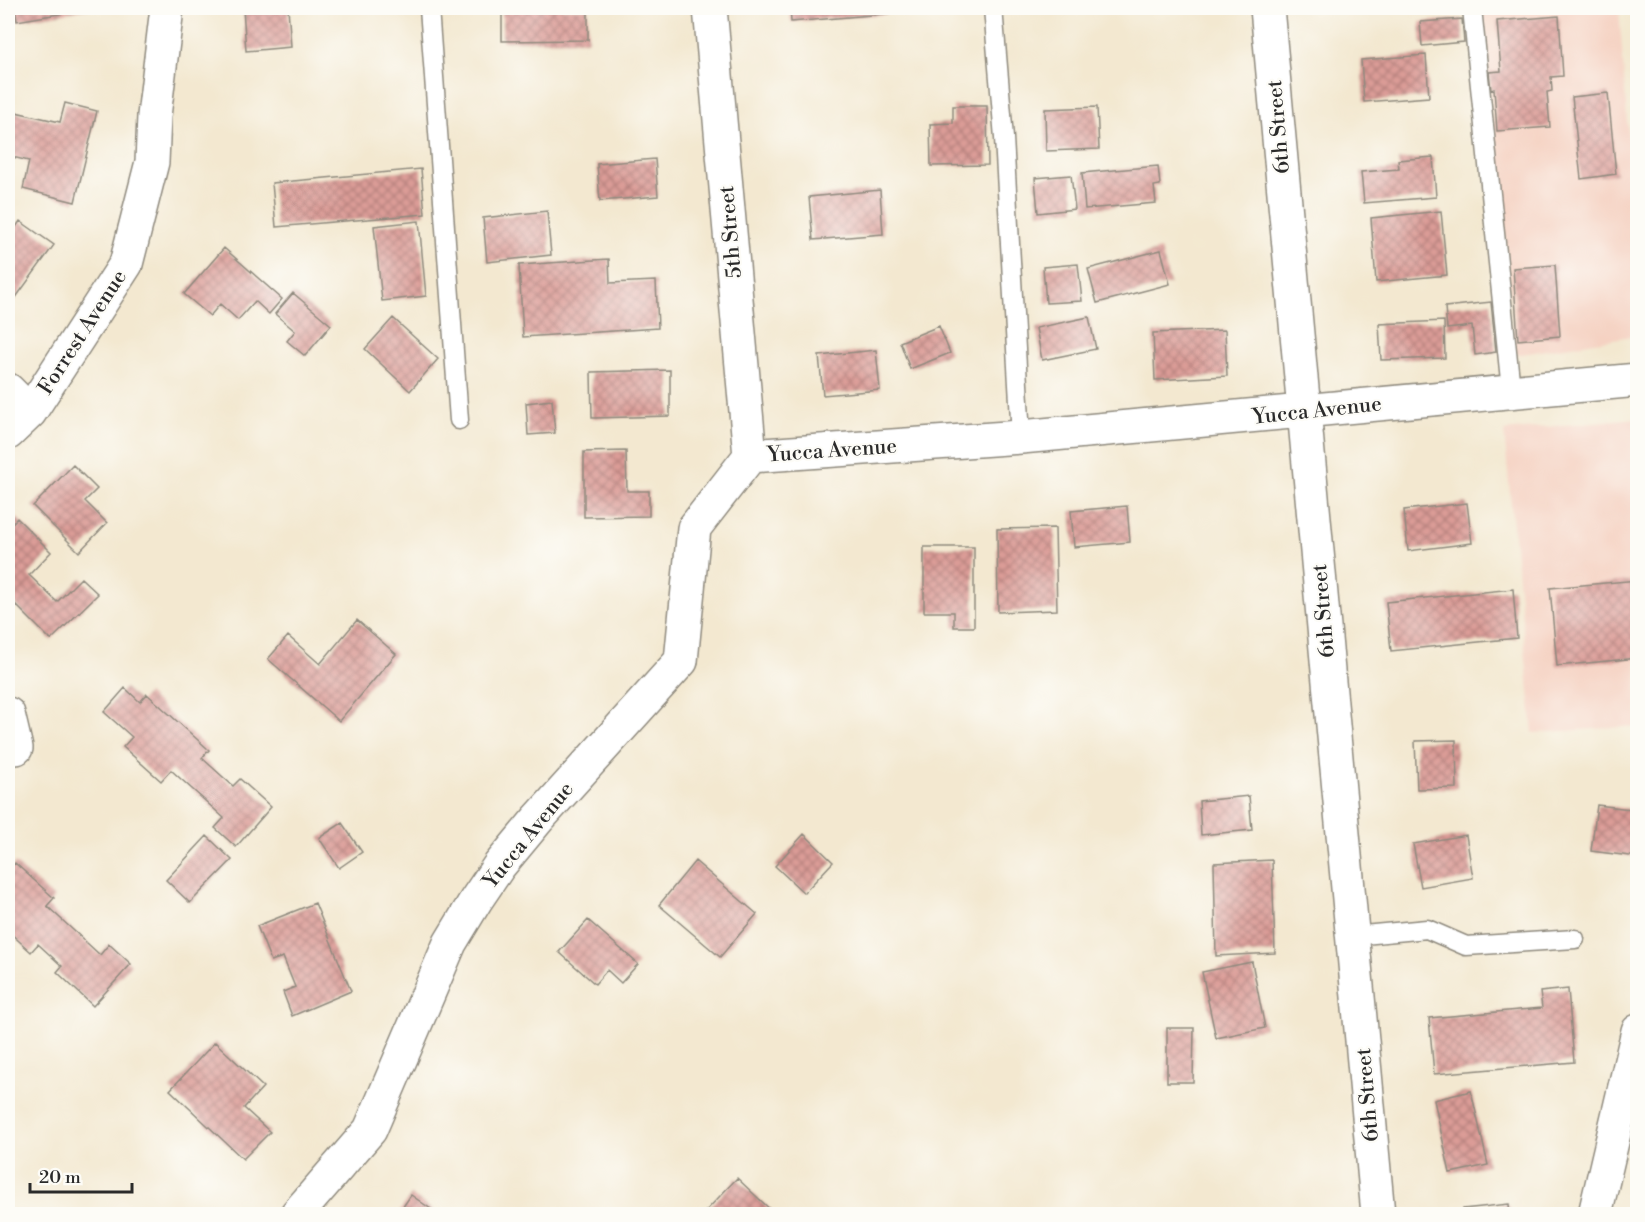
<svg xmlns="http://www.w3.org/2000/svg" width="1645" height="1222" font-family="'Libre Bodoni',serif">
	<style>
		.built { fill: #f5d2c2 }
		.building { fill: url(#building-cross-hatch) }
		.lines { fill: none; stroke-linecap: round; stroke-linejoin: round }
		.lane-casing { stroke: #8f8a7e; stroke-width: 21 }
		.street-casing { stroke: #8f8a7e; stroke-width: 36 }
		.secondary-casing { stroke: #8f8a7e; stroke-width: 36 }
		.lane { stroke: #fff; stroke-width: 18 }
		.street { stroke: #fff; stroke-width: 33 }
		.secondary { stroke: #fff; stroke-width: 33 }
		.labels { text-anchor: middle; stroke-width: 4.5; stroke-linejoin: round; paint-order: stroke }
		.street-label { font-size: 21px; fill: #2b2b2b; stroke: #fdfcf7 }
	</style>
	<defs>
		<pattern id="building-cross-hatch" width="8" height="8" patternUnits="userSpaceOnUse" patternTransform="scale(1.5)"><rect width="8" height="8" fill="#db9c97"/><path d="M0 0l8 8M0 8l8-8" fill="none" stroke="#b27f7b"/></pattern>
	</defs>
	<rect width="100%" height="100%" fill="#fdfcf7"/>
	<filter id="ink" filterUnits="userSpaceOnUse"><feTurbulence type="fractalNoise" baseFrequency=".0167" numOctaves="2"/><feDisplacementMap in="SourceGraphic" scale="12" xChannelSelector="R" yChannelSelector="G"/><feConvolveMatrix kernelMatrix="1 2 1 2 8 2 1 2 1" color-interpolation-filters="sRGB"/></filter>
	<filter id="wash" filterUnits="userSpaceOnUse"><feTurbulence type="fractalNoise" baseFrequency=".008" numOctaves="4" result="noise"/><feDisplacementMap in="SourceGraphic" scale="24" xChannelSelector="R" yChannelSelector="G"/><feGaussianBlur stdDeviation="1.35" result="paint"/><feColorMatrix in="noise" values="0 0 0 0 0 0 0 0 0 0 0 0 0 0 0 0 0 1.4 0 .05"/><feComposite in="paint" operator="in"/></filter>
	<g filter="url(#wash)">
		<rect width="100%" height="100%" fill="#f3e8d0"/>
		<path class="built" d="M 1482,8 L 1619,8 L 1637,260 L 1637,335 L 1516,355 Z
			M 1637,418 L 1637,726 L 1533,733 L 1504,431 Z"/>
		<g id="blocks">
			<path class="building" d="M 15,8 L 88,8 L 88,9 L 17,21 Z
				M 243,8 L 288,8 L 291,47 L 246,51 Z
				M 502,8 L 588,8 L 588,40 L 502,41 Z
				M 790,8 L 894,8 L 894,13 L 791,22 Z
				M 1559,16 L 1563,76 L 1551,77 L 1552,91 L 1547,92 L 1550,127 L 1497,131 L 1494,89 L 1491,90 L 1489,72 L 1501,71 L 1497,21 Z
				M 1462,19 L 1464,42 L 1422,46 L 1420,22 Z
				M 1426,55 L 1429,97 L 1364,102 L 1361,60 Z
				M 1608,93 L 1616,174 L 1581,179 L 1572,97 Z
				M 65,103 L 97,111 L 75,202 L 23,189 L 29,161 L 8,156 L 8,125 L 11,111 L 60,122 Z
				M 953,106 L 987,106 L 988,165 L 931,166 L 930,124 L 953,123 Z
				M 1097,107 L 1099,149 L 1046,151 L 1045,109 Z
				M 1433,157 L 1436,197 L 1364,203 L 1361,172 L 1399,169 L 1398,160 Z
				M 655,159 L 658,196 L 600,201 L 597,164 Z
				M 1158,166 L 1160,185 L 1154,186 L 1156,203 L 1085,209 L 1082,173 Z
				M 421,169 L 425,214 L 276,227 L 272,183 Z
				M 1071,175 L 1075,209 L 1038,213 L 1035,178 Z
				M 880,190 L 883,234 L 813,240 L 809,197 Z
				M 547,211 L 551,255 L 487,262 L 483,218 Z
				M 1441,211 L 1447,275 L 1376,282 L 1371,218 Z
				M 20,221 L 54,245 L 9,307 L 8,239 Z
				M 419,221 L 426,296 L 382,301 L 374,226 Z
				M 224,248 L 282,299 L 269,314 L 255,301 L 238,320 L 220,304 L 210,316 L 184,294 Z
				M 1161,250 L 1170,284 L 1097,303 L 1088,269 Z
				M 609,259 L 610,283 L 656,281 L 658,328 L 523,337 L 519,265 Z
				M 1078,264 L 1082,301 L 1046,303 L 1043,267 Z
				M 1555,265 L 1560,336 L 1518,340 L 1513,268 Z
				M 293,293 L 331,325 L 305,356 L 287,341 L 295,331 L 275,314 Z
				M 1491,302 L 1496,352 L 1475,355 L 1472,326 L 1447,329 L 1445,307 Z
				M 1089,317 L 1096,349 L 1042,360 L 1036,328 Z
				M 393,318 L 438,359 L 410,391 L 365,349 Z
				M 1444,321 L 1445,358 L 1381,360 L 1379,324 Z
				M 939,326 L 950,353 L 910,369 L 900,342 Z
				M 1225,330 L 1227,376 L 1155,380 L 1153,333 Z
				M 876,350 L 880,390 L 823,395 L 819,356 Z
				M 670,370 L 670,416 L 592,418 L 591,372 Z
				M 552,400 L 555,433 L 528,435 L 526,403 Z
				M 626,451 L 627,491 L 649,491 L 649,516 L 584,517 L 584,452 Z
				M 73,465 L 97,489 L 85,501 L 107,523 L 79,552 L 33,506 Z
				M 1467,503 L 1472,543 L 1408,551 L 1404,510 Z
				M 1127,506 L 1130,542 L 1074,547 L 1071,511 Z
				M 17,518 L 51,552 L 29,575 L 57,602 L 81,578 L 98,594 L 51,640 L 8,597 L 8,528 Z
				M 1055,528 L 1057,610 L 998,612 L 997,529 Z
				M 924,547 L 974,547 L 974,627 L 954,627 L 954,612 L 924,612 Z
				M 1638,580 L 1638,658 L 1557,666 L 1550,588 Z
				M 1513,589 L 1517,638 L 1391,651 L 1386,602 Z
				M 357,620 L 396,654 L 339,721 L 268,659 L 288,636 L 320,664 Z
				M 125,688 L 140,702 L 147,694 L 209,750 L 202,758 L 233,786 L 240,779 L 271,807 L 236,847 L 215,828 L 224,818 L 171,770 L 161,781 L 123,747 L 132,737 L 104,712 Z
				M 1456,740 L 1457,788 L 1417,789 L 1415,741 Z
				M 1249,796 L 1252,830 L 1201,835 L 1199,801 Z
				M 1597,805 L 1638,810 L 1638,857 L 1591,851 Z
				M 342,823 L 362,852 L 339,868 L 319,838 Z
				M 804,834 L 833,862 L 804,893 L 775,866 Z
				M 1466,835 L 1473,878 L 1421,887 L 1413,844 Z
				M 207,836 L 232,860 L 190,903 L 166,880 Z
				M 1272,860 L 1275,953 L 1216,956 L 1214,863 Z
				M 695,861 L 757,914 L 720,957 L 659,905 Z
				M 15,863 L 54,898 L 47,906 L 100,955 L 109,944 L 131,964 L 93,1006 L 57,972 L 62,966 L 38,944 L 31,952 L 8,931 L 8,871 Z
				M 315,903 L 351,991 L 292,1016 L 283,992 L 295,987 L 283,957 L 271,961 L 257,926 Z
				M 588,920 L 638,964 L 621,983 L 607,970 L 595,984 L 559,952 Z
				M 1252,962 L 1265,1028 L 1216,1038 L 1202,972 Z
				M 1568,989 L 1574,1062 L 1434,1074 L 1429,1018 L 1542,1008 L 1540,992 Z
				M 1167,1028 L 1194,1028 L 1193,1082 L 1167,1082 Z
				M 215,1042 L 263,1087 L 244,1108 L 270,1132 L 243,1159 L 170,1090 Z
				M 1471,1091 L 1488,1165 L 1450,1173 L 1434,1100 Z
				M 737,1178 L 775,1214 L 703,1214 Z
				M 411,1195 L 438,1214 L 398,1214 Z
				M 1509,1204 L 1510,1214 L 1463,1214 L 1463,1209 Z"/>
		</g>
	</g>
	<g filter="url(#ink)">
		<use href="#blocks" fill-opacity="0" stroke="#8f8a7e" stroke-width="1.5"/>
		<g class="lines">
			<defs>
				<path id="lane" d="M 429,8 L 459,420
					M 993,8 L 1004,138 L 1021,437
					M 1472,8 L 1511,390
					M 1353,936 L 1427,929 L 1466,946 L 1575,939"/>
				<path id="street" d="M 710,8 L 750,456
					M 8,390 L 30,412
					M 8,433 L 30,412 L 126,264 L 152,162 L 154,116 L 167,8
					M 8,714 L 16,748
					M 297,1214 L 370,1130 L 450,943 L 476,900 L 499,866 L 538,819 L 681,661 L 694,528 L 750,456 L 1021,437 L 1638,380
					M 1595,1214 L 1638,1031"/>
				<path id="secondary" d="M 1267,8 L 1378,1214"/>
			</defs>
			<use href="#lane" class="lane-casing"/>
			<use href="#street" class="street-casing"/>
			<use href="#secondary" class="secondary-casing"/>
			<use href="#lane" class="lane"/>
			<use href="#street" class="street"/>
			<use href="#secondary" class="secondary"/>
		</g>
	</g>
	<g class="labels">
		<g class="street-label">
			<text transform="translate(1278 127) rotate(-95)" y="7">6th Street</text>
			<text transform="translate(730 232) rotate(-95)" y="7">5th Street</text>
			<text transform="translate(82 332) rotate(-57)" y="7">Forrest Avenue</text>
			<text transform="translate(1317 410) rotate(-6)" y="7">Yucca Avenue</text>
			<text transform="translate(832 450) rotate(-4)" y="7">Yucca Avenue</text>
			<text transform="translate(1323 611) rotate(-95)" y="7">6th Street</text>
			<text transform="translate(528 835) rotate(-51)" y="7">Yucca Avenue</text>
			<text transform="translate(1367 1095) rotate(-95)" y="7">6th Street</text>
		</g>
	</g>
	<rect width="1645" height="1222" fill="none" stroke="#fdfcf7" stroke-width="30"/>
	<path d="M30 1183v9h102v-9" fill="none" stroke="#2b2b2b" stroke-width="3"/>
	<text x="39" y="1183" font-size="18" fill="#2b2b2b" stroke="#fdfcf7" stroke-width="4.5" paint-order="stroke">20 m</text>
</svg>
